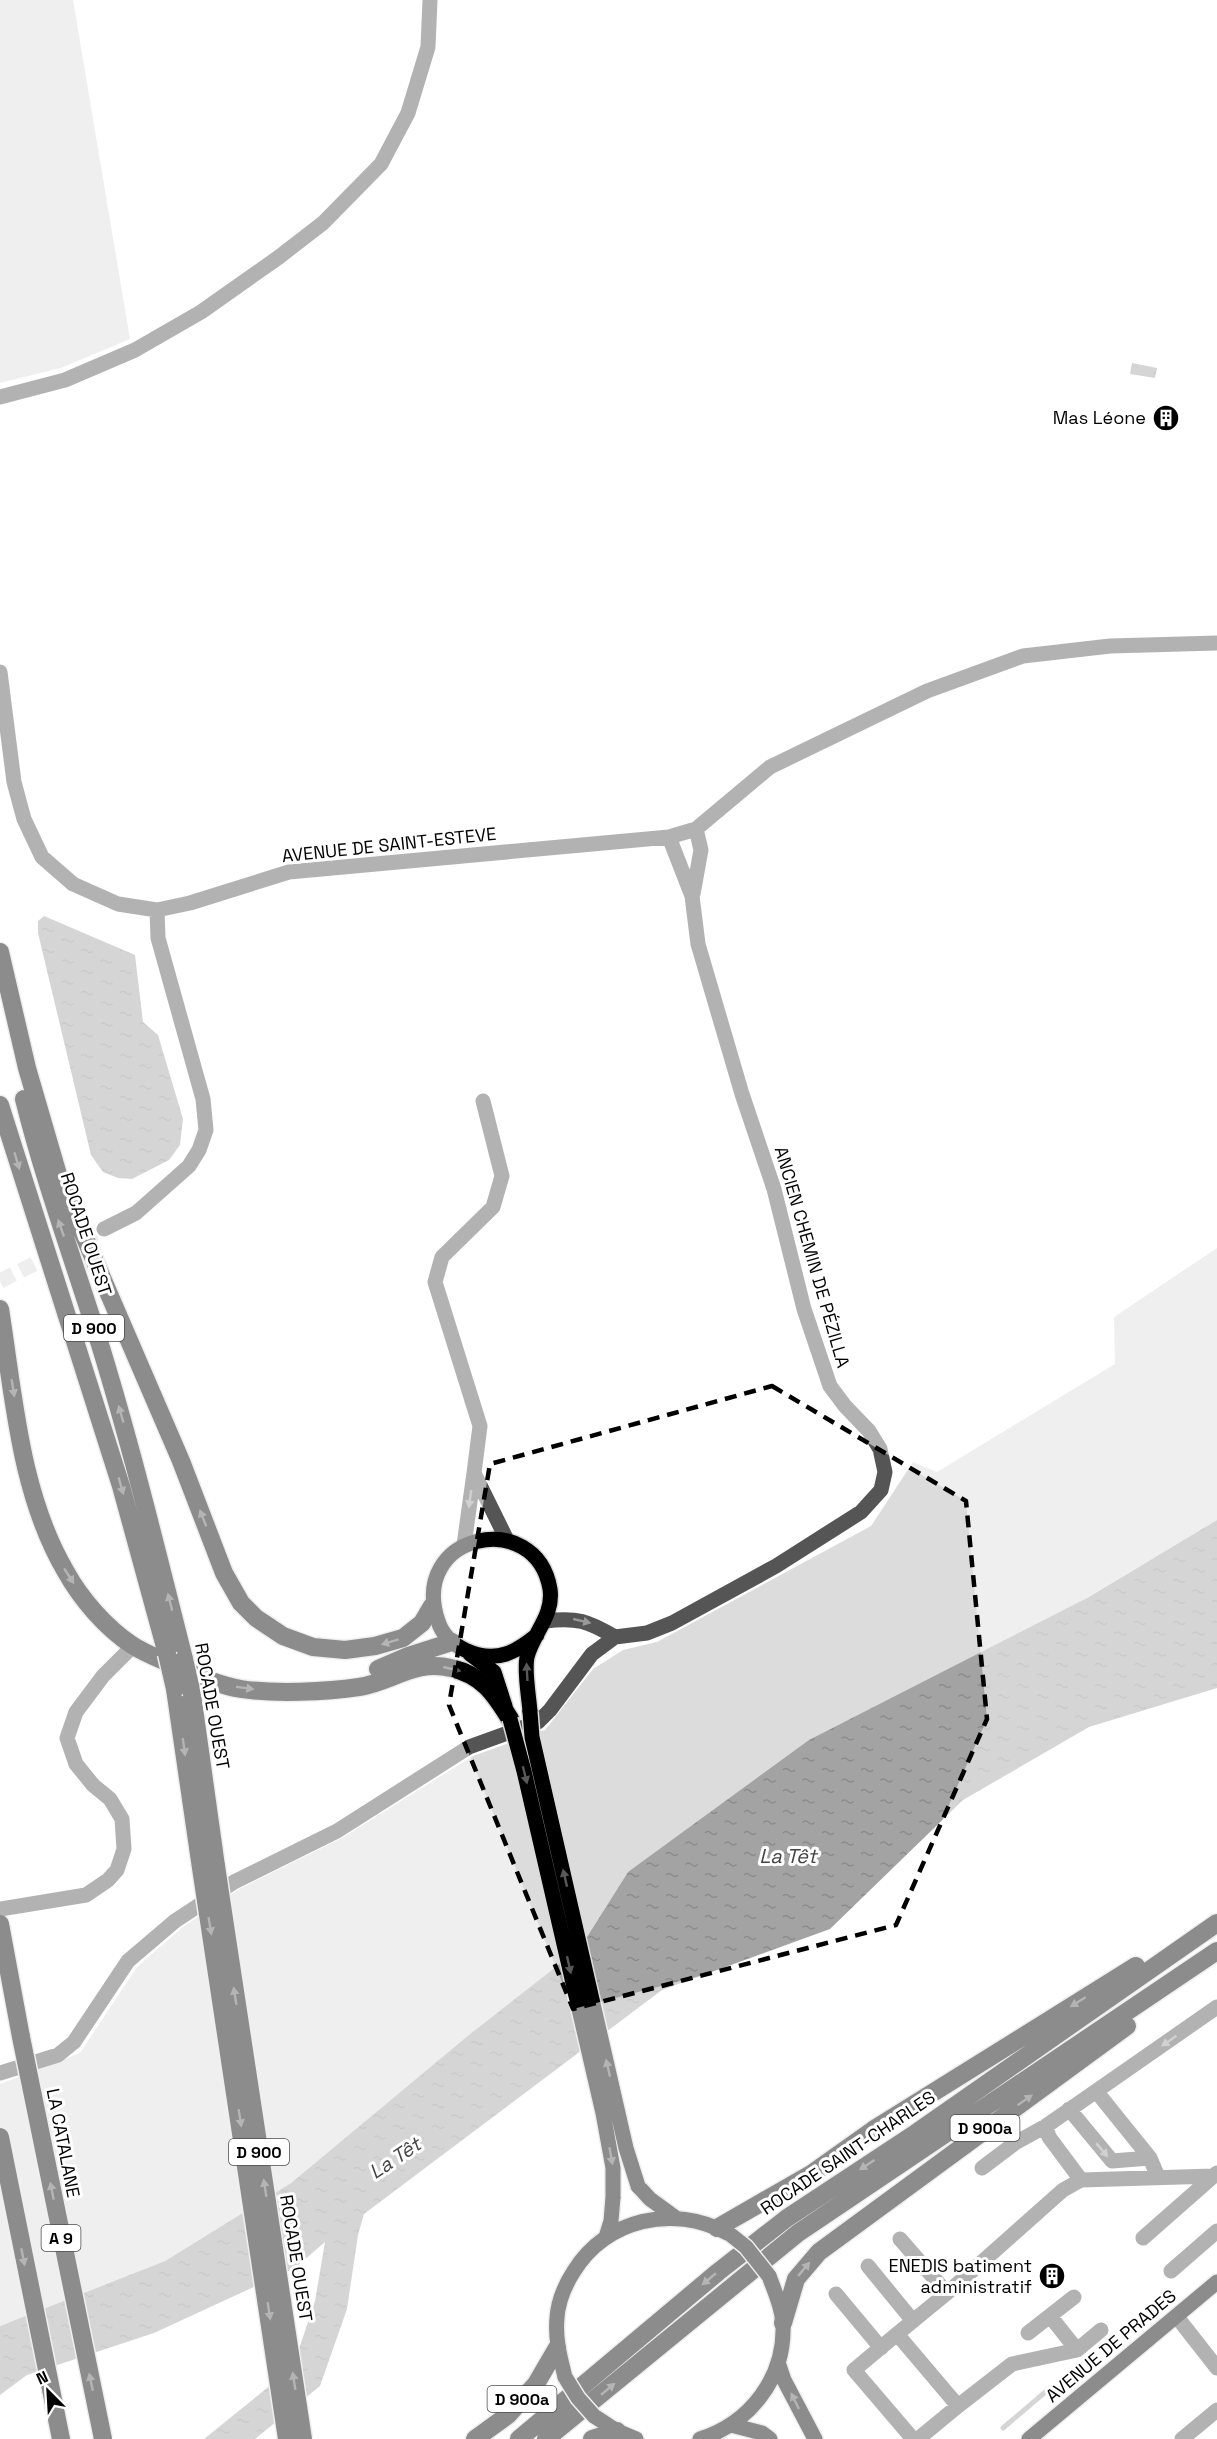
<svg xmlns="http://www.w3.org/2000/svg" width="1217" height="2439" font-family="'Space Grotesk',sans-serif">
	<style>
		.grass { fill: #dcdcdc }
		.water { fill: url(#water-ripples) }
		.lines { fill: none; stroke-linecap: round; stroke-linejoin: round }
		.stream { stroke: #a3a3a3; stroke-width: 5 }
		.minor-tunnel { stroke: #d9d9d9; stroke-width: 15; stroke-dasharray: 15 8; stroke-linecap: butt }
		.major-casing { stroke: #dbdbdb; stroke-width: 18 }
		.highway-casing { stroke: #dbdbdb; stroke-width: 21 }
		.minor { stroke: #555; stroke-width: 15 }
		.major { stroke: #000; stroke-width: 15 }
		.highway { stroke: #000; stroke-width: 18 }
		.major-bridge-casing { stroke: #dbdbdb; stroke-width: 18; stroke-linecap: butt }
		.highway-bridge-casing { stroke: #dbdbdb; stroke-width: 21; stroke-linecap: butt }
		.major-bridge { stroke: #000; stroke-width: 15 }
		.highway-bridge { stroke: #000; stroke-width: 18 }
		.oneway { fill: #595959 }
		.oneway2 { fill: #999 }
		.marked { fill: none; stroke: #000; stroke-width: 4.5; stroke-dasharray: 12 8; stroke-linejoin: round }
		.labels { text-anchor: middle; stroke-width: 6; stroke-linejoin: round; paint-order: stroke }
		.shield { fill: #fff; stroke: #4c4c4c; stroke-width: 1.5 }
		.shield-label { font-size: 16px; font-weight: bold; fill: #000 }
		.poi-label { font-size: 18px; fill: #000; stroke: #fff; text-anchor: end }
		.street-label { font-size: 18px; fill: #000; stroke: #fff }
		.water-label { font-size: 20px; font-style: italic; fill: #444; stroke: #fff }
	</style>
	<defs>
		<pattern id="water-ripples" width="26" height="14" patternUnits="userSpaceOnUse" patternTransform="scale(1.5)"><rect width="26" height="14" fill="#a3a3a3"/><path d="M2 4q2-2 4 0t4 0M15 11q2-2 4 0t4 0" fill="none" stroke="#8b8b8b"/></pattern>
	</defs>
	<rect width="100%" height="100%" fill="#fff"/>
	<path class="grass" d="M 0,0 L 73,0 L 130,339 L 61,368 L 0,383 Z
		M 1217,1248 L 1217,1520 L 628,1872 L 580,1948 L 470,2034 L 291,2183 L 165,2261 L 0,2326 L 0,2084 L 80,2053 L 137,1967 L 184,1926 L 241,1888 L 342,1838 L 473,1756 L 545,1730 L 593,1669 L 623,1650 L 657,1642 L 871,1526 L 913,1462 L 937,1472 L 1115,1364 L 1114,1317 Z"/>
	<path class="water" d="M 1132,363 L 1157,368 L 1155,378 L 1130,374 Z
		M 44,916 L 135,955 L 143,1022 L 158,1035 L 183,1119 L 180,1145 L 169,1160 L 132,1179 L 118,1178 L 103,1172 L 91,1155 L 38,933 L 38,921 Z
		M 1217,1520 L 1217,1688 L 1089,1727 L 963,1800 L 830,1929 L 662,1990 L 364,2214 L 358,2235 L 347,2309 L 320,2386 L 255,2439 L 204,2439 L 293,2367 L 315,2301 L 325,2242 L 295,2268 L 154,2333 L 27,2375 L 0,2395 L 0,2326 L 165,2261 L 291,2183 L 470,2034 L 580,1948 L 628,1872 L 809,1740 L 1087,1598 Z"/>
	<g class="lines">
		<path class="stream" d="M 1003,2428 L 1050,2388"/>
		<path class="minor-tunnel" d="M 0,1281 L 104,1229"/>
		<defs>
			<path id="major" d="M 470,1654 L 494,1672 L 505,1706
				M 530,1712 C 529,1697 524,1671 527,1657 C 533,1633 554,1616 550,1589 C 536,1507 408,1533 438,1621 C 446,1647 481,1662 506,1654 C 518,1650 527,1643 537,1635
				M 638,2186 L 650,2199 L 676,2218
				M 606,2237 L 611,2221 L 613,2197
				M 778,2362 L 784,2380 L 815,2439
				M 565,2377 C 560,2357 555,2339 557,2318 C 558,2302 565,2285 574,2271 C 606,2219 673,2204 727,2233
				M 594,2416 L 617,2431 L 636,2439
				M 731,2425 L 762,2433 L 770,2439
				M 700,2439 C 750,2423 785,2378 783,2325 C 782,2308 775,2292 769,2276
				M 1029,2439 L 1217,2282"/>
			<path id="highway" d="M 0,952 L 27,1068 L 59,1178 L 181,1461 L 224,1573 L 241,1603 L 256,1618 L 283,1636 L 313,1647 L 345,1650 L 375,1646 L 403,1638 L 422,1623 L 432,1606
				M 24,1099 C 45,1184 76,1267 102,1351 C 133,1453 158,1556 184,1659
				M 0,1105 L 121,1486 L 167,1654
				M 0,1309 C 14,1397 20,1494 66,1572 C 81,1599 106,1628 132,1645 C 144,1653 160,1659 173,1665 C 194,1675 218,1685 241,1689 C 273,1694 327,1692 359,1687 C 392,1682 415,1659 451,1668 C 482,1675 494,1693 510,1719
				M 378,1669 L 408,1656 L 452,1642
				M 175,1689 L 201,1868
				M 192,1694 L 216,1866
				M 0,1924 L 21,2037
				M 0,2137 L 61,2439
				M 717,2228 L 811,2174 L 873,2130 L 1136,1966
				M 783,2323 L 796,2279 L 819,2252 L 1127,2026
				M 475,2439 L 508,2415 L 536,2384 L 557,2348
				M 519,2439 L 718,2272 L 787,2218 L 916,2133 L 1217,1923
				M 546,2439 L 798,2233 L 1217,1951
				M 592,2439 L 617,2431"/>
		</defs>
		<use href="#major" class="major-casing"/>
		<use href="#highway" class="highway-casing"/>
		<path class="minor" d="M 0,397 L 65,380 L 135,350 L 201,312 L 279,257 L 323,223 L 381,164 L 408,113 L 428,47 L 430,0
			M 0,672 L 14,782 L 24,819 L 42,857 L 73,884 L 118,904 L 157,910 L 190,903 L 289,872 L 669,837 L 696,829 L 770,767 L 927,691 L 1023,656 L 1110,646 L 1217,643
			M 693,894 L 701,850 L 696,829
			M 104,1229 L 136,1213 L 189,1166 L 199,1150 L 206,1130 L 203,1099 L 158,938 L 157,910
			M 474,1473 L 480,1426 L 435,1282 L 442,1257 L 493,1207 L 502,1176 L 483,1101
			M 464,1545 L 474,1473 L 507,1540
			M 545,1621 C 577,1617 588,1621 615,1637
			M 0,1909 L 86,1895 L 108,1880 L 117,1870 L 124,1849 L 122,1819 L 110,1799 L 93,1785 L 76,1764 L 67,1738 L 76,1712 L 103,1676 L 133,1646
			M 0,2073 L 58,2055 L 74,2042 L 128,1961 L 175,1921 L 234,1882 L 337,1831 L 469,1747 L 538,1722 L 550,1710 L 592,1654 L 615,1637 L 647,1633 L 672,1623 L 776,1566 L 861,1512 L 881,1490 L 885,1472 L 880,1449 L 869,1431 L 845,1406 L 830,1386 L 804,1309 L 774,1189 L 742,1094 L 698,944 L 692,896 L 669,837
			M 1096,2091 L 1150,2158 L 1158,2177
			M 1069,2109 L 1112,2161 L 1150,2158
			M 982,2168 L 1015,2143 L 1046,2126
			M 1081,2180 L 1049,2137 L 1046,2126 L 1217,2007
			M 1143,2238 L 1217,2173
			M 900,2239 L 947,2293
			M 868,2266 L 913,2321
			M 1171,2271 L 1217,2231
			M 836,2294 L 881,2348
			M 1050,2316 L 1077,2350
			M 1177,2317 L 1217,2368
			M 1101,2330 L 1077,2350 L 1012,2364 L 958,2406 L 897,2334 L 947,2293 L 1063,2190 L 1081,2180 L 1214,2176
			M 1028,2333 L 1074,2297
			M 897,2334 L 854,2370 L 913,2439
			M 918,2439 L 958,2406
			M 1182,2439 L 1217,2410"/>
		<use href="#major" class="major"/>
		<use href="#highway" class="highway"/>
		<defs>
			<path id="major-bridge" d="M 530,1712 L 532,1737 L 626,2148 L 638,2186
				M 510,1719 L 524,1771 L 603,2113 L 613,2168 L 613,2197
				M 731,2235 L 746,2247 L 769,2276
				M 565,2377 L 578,2398 L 594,2416"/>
			<path id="highway-bridge" d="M 167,1654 L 175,1689
				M 184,1659 L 192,1694
				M 216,1866 L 303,2439
				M 201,1868 L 287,2439
				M 21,2037 L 103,2439"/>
		</defs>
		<use href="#major-bridge" class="major-bridge-casing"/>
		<use href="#highway-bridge" class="highway-bridge-casing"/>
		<use href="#major-bridge" class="major-bridge"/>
		<use href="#highway-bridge" class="highway-bridge"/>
	</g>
	<defs><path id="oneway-solid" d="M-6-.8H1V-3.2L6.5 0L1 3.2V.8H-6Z" transform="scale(1.5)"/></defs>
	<g class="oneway">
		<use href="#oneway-solid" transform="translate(17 1161) rotate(73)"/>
		<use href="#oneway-solid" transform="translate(61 1228) rotate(-109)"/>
		<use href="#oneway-solid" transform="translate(13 1388) rotate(81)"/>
		<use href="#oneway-solid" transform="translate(121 1414) rotate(-106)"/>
		<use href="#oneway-solid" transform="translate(121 1486) rotate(74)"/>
		<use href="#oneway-solid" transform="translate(203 1518) rotate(-111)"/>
		<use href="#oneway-solid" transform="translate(69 1576) rotate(57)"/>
		<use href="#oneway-solid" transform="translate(170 1602) rotate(-104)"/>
		<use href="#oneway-solid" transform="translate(390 1642) rotate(163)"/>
		<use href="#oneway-solid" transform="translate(452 1669) rotate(13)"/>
		<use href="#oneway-solid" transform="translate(527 1672) rotate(-93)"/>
		<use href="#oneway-solid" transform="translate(245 1688) rotate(7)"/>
		<use href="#oneway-solid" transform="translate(184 1747) rotate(82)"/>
		<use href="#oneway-solid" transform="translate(525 1775) rotate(76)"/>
		<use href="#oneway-solid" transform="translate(565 1878) rotate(-103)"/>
		<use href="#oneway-solid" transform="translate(210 1926) rotate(81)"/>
		<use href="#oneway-solid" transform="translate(569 1965) rotate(77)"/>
		<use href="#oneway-solid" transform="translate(235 1996) rotate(-99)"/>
		<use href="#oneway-solid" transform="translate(1078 2002) rotate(148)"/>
		<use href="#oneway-solid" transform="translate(608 2068) rotate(-103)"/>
		<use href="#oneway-solid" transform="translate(1025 2100) rotate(-35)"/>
		<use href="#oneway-solid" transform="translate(240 2118) rotate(81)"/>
		<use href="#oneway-solid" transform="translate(611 2156) rotate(80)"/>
		<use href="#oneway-solid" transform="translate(867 2165) rotate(147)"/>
		<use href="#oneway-solid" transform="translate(265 2188) rotate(-99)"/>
		<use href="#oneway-solid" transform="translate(52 2191) rotate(-101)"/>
		<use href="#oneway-solid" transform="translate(23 2257) rotate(79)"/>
		<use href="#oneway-solid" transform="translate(804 2269) rotate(-50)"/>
		<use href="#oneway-solid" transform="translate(709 2279) rotate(140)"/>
		<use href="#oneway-solid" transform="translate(269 2311) rotate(81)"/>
		<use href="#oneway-solid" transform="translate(294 2381) rotate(-99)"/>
		<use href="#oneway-solid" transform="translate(91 2382) rotate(-102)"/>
		<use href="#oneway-solid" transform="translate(608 2389) rotate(-40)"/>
		<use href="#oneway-solid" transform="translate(795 2401) rotate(-116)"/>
	</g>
	<g class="oneway2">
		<use href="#oneway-solid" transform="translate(470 1499) rotate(98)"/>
		<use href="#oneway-solid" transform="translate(582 1621) rotate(13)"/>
		<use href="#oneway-solid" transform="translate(1169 2041) rotate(145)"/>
		<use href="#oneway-solid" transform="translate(1102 2150) rotate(50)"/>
	</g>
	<path d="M0 0H1217V2439H0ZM 772,1386 L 966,1501 L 987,1719 L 896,1925 L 573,2009 L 449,1705 L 490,1464 Z" fill="#fff" fill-opacity=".55" fill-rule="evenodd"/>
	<path class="marked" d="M 772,1386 L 966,1501 L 987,1719 L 896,1925 L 573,2009 L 449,1705 L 490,1464 Z"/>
	<defs>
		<symbol id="building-disc" viewBox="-11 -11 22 22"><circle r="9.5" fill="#000" stroke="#fff"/><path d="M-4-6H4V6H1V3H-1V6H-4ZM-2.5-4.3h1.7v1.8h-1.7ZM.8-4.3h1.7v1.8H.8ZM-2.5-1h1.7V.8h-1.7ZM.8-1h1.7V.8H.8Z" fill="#fff"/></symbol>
	</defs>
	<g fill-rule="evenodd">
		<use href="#building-disc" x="1151" y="403" width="30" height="30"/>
		<use href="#building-disc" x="1037" y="2261" width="30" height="30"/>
	</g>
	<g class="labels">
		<g class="shield">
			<rect x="64" y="1315" width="60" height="26" rx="4.5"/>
			<rect x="950.5" y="2115" width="69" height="26" rx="4.5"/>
			<rect x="229" y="2139" width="60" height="26" rx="4.5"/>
			<rect x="41.5" y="2225" width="39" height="26" rx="4.5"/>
			<rect x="487.5" y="2386" width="69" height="26" rx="4.5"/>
		</g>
		<g class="shield-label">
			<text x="94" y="1334">D 900</text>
			<text x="985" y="2134">D 900a</text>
			<text x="259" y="2158">D 900</text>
			<text x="61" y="2244">A 9</text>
			<text x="522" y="2405">D 900a</text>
		</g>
		<g class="poi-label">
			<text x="1146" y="424">Mas Léone</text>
			<text x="1032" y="2272">ENEDIS batiment<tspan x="1032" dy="21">administratif</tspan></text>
		</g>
		<g class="street-label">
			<text transform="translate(389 845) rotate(-6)" y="6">AVENUE DE SAINT-ESTEVE</text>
			<text transform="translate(86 1234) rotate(72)" y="6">ROCADE OUEST</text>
			<text transform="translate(812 1257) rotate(74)" y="6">ANCIEN CHEMIN DE PÉZILLA</text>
			<text transform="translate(212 1706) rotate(80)" y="6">ROCADE OUEST</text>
			<text transform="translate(63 2143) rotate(79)" y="6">LA CATALANE</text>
			<text transform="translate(848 2153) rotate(-34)" y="6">ROCADE SAINT-CHARLES</text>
			<text transform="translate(296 2258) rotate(81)" y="6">ROCADE OUEST</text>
			<text transform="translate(1111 2346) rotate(-40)" y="6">AVENUE DE PRADES</text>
		</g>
		<g class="water-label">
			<text x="788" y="1863">La Têt</text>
			<text transform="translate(395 2158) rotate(-34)" y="7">La Têt</text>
		</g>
	</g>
	<g transform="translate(48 2391) rotate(336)" stroke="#ffffff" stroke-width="4.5" paint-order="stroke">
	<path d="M0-4.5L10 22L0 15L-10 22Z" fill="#000000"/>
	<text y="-9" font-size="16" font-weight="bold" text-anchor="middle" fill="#000000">N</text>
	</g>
</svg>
